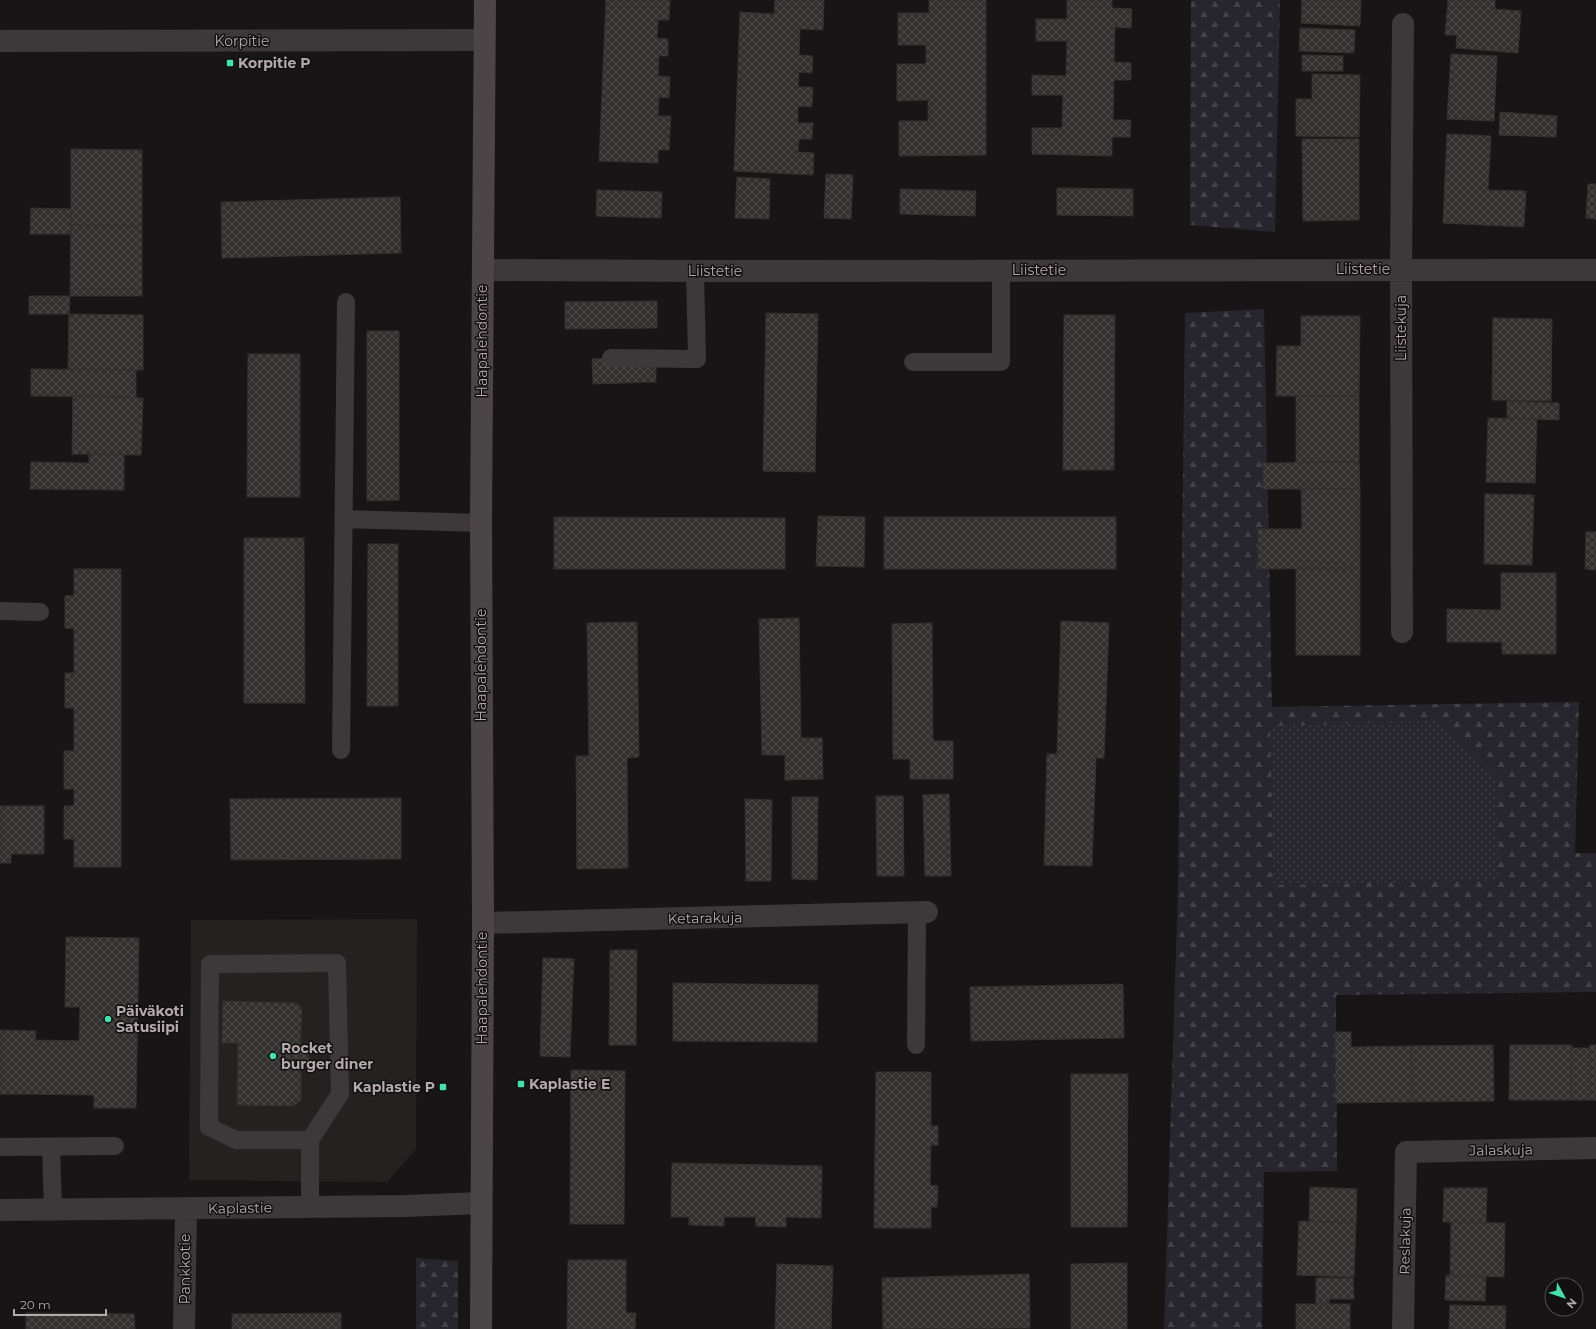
<svg xmlns="http://www.w3.org/2000/svg" width="1596" height="1329" font-family="Montserrat,sans-serif">
	<style>
		.built { fill: #242121 }
		.forest { fill: url(#forest-firs) }
		.park { fill: url(#park-dots) }
		.building { fill: url(#building-cross-hatch); stroke: #333030 }
		.lines { fill: none; stroke-linecap: round; stroke-linejoin: round }
		.lane { stroke: #3d393a; stroke-width: 18 }
		.street { stroke: #3d393a; stroke-width: 22 }
		.secondary { stroke: #4b4547; stroke-width: 22 }
		.poi-dot { fill: #46deaa; stroke: #121010; stroke-width: 1.5 }
		.labels { text-anchor: middle; stroke-width: 3; stroke-linejoin: round; paint-order: stroke }
		.street-label { font-size: 14px; fill: #b5a9ad; stroke: #121010 }
		.poi-label { font-size: 14px; font-weight: bold; fill: #b5a9ad; stroke: #121010; text-anchor: start }
	</style>
	<defs>
		<pattern id="forest-firs" width="22" height="20" patternUnits="userSpaceOnUse"><rect width="22" height="20" fill="#27262e"/><path d="M5 1l3.5 6h-7zM16 11l3.5 6h-7z" fill="#44434a"/></pattern>
		<pattern id="park-dots" width="8" height="8" patternUnits="userSpaceOnUse"><rect width="8" height="8" fill="#27262e"/><path d="M2 2h.1M6 6h.1" fill="none" stroke="#44434a" stroke-width="1.8" stroke-linecap="round"/></pattern>
		<pattern id="building-cross-hatch" width="8" height="8" patternUnits="userSpaceOnUse"><rect width="8" height="8" fill="#333030"/><path d="M0 0l8 8M0 8l8-8" fill="none" stroke="#4e4b4b"/></pattern>
	</defs>
	<rect width="100%" height="100%" fill="#171515"/>
	<path class="built" d="M 417,919 L 416,1149 L 387,1182 L 189,1180 L 191,920 Z"/>
	<path class="forest" d="M 1191,0 L 1280,0 L 1275,232 L 1190,225 Z
		M 1264,309 L 1272,707 L 1579,702 L 1575,853 L 1596,853 L 1596,992 L 1336,995 L 1337,1171 L 1264,1172 L 1262,1329 L 1164,1329 L 1178,887 L 1185,313 Z
		M 416,1258 L 458,1261 L 458,1329 L 416,1329 Z"/>
	<path class="park" d="M 1438,721 L 1497,777 L 1499,880 L 1274,885 L 1270,726 Z"/>
	<path class="building" d="M 606,0 L 670,0 L 669,20 L 658,20 L 657,38 L 668,39 L 668,56 L 659,56 L 658,76 L 670,77 L 669,98 L 659,97 L 658,116 L 671,116 L 669,150 L 658,150 L 658,163 L 599,161 Z
		M 775,0 L 824,0 L 823,30 L 800,29 L 799,55 L 813,56 L 812,73 L 799,72 L 798,87 L 813,87 L 812,107 L 798,106 L 798,123 L 813,123 L 812,139 L 799,139 L 798,152 L 814,153 L 813,175 L 734,171 L 740,12 L 774,14 Z
		M 929,0 L 986,0 L 986,155 L 899,156 L 899,121 L 928,121 L 928,100 L 897,101 L 897,64 L 926,64 L 926,45 L 898,45 L 898,13 L 929,13 Z
		M 1067,0 L 1112,0 L 1112,8 L 1132,9 L 1131,28 L 1115,27 L 1114,62 L 1131,63 L 1131,80 L 1114,80 L 1113,120 L 1131,120 L 1130,137 L 1112,137 L 1112,156 L 1032,154 L 1032,128 L 1062,128 L 1063,95 L 1032,95 L 1032,75 L 1066,76 L 1067,41 L 1036,41 L 1036,19 L 1067,19 Z
		M 1302,0 L 1361,0 L 1360,26 L 1301,23 Z
		M 1448,0 L 1495,0 L 1495,9 L 1521,11 L 1518,53 L 1456,48 L 1457,35 L 1445,35 Z
		M 1300,28 L 1355,30 L 1354,53 L 1299,51 Z
		M 1451,54 L 1497,56 L 1494,121 L 1447,119 Z
		M 1302,55 L 1343,56 L 1343,71 L 1302,71 Z
		M 1312,74 L 1360,75 L 1359,137 L 1296,136 L 1296,99 L 1312,99 Z
		M 1500,112 L 1557,116 L 1556,137 L 1499,135 Z
		M 1447,134 L 1491,136 L 1488,190 L 1526,191 L 1524,227 L 1443,223 Z
		M 1302,139 L 1359,139 L 1359,220 L 1303,221 Z
		M 71,149 L 142,150 L 142,226 L 71,225 Z
		M 826,174 L 853,175 L 851,219 L 824,218 Z
		M 737,177 L 770,179 L 769,219 L 735,218 Z
		M 1588,184 L 1596,184 L 1596,219 L 1586,218 Z
		M 1057,188 L 1133,189 L 1133,216 L 1057,215 Z
		M 900,189 L 976,191 L 975,216 L 900,214 Z
		M 597,190 L 662,192 L 661,218 L 596,216 Z
		M 400,197 L 401,253 L 222,258 L 221,202 Z
		M 31,208 L 71,209 L 71,234 L 30,234 Z
		M 71,225 L 142,226 L 142,296 L 70,296 Z
		M 29,296 L 70,296 L 69,314 L 29,314 Z
		M 657,301 L 657,328 L 565,329 L 565,302 Z
		M 766,313 L 818,314 L 815,472 L 763,471 Z
		M 69,314 L 143,315 L 143,370 L 68,369 Z
		M 1064,315 L 1115,315 L 1114,470 L 1063,470 Z
		M 1301,316 L 1360,316 L 1359,396 L 1276,396 L 1277,346 L 1301,346 Z
		M 1493,318 L 1552,319 L 1551,401 L 1492,400 Z
		M 367,331 L 399,331 L 399,500 L 367,501 Z
		M 248,354 L 300,354 L 300,497 L 247,497 Z
		M 656,357 L 656,382 L 593,384 L 592,359 Z
		M 31,369 L 136,370 L 136,397 L 31,396 Z
		M 73,396 L 143,398 L 141,455 L 72,454 Z
		M 1296,396 L 1359,396 L 1359,462 L 1296,462 Z
		M 1507,401 L 1559,403 L 1559,420 L 1507,418 Z
		M 1488,418 L 1537,419 L 1535,483 L 1486,482 Z
		M 89,454 L 124,454 L 124,490 L 30,489 L 31,462 L 89,463 Z
		M 1359,462 L 1360,489 L 1263,489 L 1263,463 Z
		M 1301,488 L 1360,489 L 1360,568 L 1258,569 L 1258,529 L 1302,529 Z
		M 1485,494 L 1534,495 L 1532,565 L 1484,564 Z
		M 818,516 L 865,517 L 864,567 L 816,566 Z
		M 554,517 L 785,518 L 785,569 L 554,569 Z
		M 884,517 L 1116,517 L 1116,569 L 884,569 Z
		M 1586,532 L 1596,532 L 1596,570 L 1585,569 Z
		M 244,538 L 304,538 L 305,703 L 244,703 Z
		M 368,544 L 398,544 L 398,706 L 367,706 Z
		M 1296,568 L 1360,568 L 1360,655 L 1296,655 Z
		M 74,569 L 121,569 L 121,867 L 74,867 L 74,839 L 64,839 L 64,806 L 74,806 L 74,789 L 64,789 L 64,751 L 74,751 L 74,708 L 65,708 L 65,673 L 74,673 L 74,629 L 65,628 L 65,596 L 74,595 Z
		M 1501,573 L 1556,573 L 1556,654 L 1502,654 L 1502,642 L 1447,642 L 1447,609 L 1501,610 Z
		M 799,618 L 801,738 L 822,738 L 823,779 L 785,780 L 785,755 L 762,755 L 759,619 Z
		M 1061,621 L 1109,623 L 1104,758 L 1096,758 L 1092,866 L 1044,865 L 1047,754 L 1057,754 Z
		M 637,622 L 639,757 L 627,758 L 628,868 L 577,869 L 576,756 L 589,756 L 587,623 Z
		M 932,623 L 933,741 L 953,741 L 953,779 L 910,779 L 910,759 L 893,759 L 892,624 Z
		M 949,794 L 951,876 L 925,876 L 923,795 Z
		M 876,796 L 903,796 L 904,876 L 877,876 Z
		M 792,797 L 818,797 L 817,880 L 792,879 Z
		M 401,798 L 401,859 L 231,860 L 230,799 Z
		M 745,799 L 772,800 L 771,881 L 746,881 Z
		M 0,806 L 44,806 L 44,854 L 11,854 L 11,863 L 0,863 Z
		M 66,937 L 139,938 L 136,1108 L 94,1108 L 94,1095 L 0,1094 L 0,1030 L 36,1031 L 35,1040 L 79,1041 L 80,1007 L 65,1007 Z
		M 610,950 L 637,950 L 636,1045 L 609,1045 Z
		M 543,958 L 574,959 L 570,1057 L 540,1056 Z
		M 673,983 L 818,985 L 817,1042 L 673,1041 Z
		M 1123,984 L 1124,1038 L 971,1041 L 970,987 Z
		M 223,1001 L 295,1003 L 300,1006 L 302,1011 L 300,1050 L 307,1051 L 309,1053 L 308,1064 L 306,1066 L 301,1066 L 301,1100 L 296,1104 L 292,1106 L 237,1105 L 238,1043 L 222,1043 Z
		M 1335,1032 L 1351,1032 L 1351,1047 L 1411,1046 L 1412,1102 L 1336,1103 Z
		M 1493,1045 L 1494,1101 L 1412,1102 L 1411,1046 Z
		M 1510,1045 L 1572,1045 L 1571,1100 L 1509,1100 Z
		M 1590,1045 L 1596,1045 L 1596,1100 L 1590,1100 Z
		M 1571,1048 L 1590,1048 L 1590,1100 L 1571,1100 Z
		M 571,1070 L 625,1071 L 624,1224 L 570,1224 Z
		M 876,1072 L 931,1072 L 931,1126 L 938,1126 L 938,1145 L 931,1145 L 930,1185 L 938,1186 L 937,1207 L 931,1207 L 931,1228 L 874,1228 Z
		M 1071,1074 L 1128,1074 L 1127,1227 L 1071,1227 Z
		M 672,1163 L 822,1166 L 821,1218 L 786,1217 L 786,1227 L 755,1226 L 756,1217 L 724,1217 L 724,1226 L 689,1225 L 689,1217 L 671,1217 Z
		M 1310,1187 L 1357,1189 L 1356,1223 L 1309,1221 Z
		M 1444,1188 L 1487,1188 L 1486,1223 L 1443,1222 Z
		M 1299,1221 L 1356,1223 L 1354,1277 L 1297,1275 Z
		M 1451,1222 L 1505,1223 L 1504,1277 L 1450,1275 Z
		M 568,1260 L 626,1260 L 626,1313 L 636,1313 L 635,1329 L 567,1329 Z
		M 1127,1263 L 1127,1329 L 1071,1329 L 1071,1264 Z
		M 777,1264 L 833,1266 L 831,1329 L 775,1329 Z
		M 1029,1274 L 1030,1328 L 883,1329 L 882,1278 Z
		M 1446,1275 L 1486,1276 L 1485,1301 L 1445,1300 Z
		M 1316,1278 L 1353,1278 L 1354,1299 L 1329,1299 L 1329,1304 L 1316,1304 Z
		M 1296,1304 L 1350,1304 L 1350,1329 L 1296,1329 Z
		M 1450,1305 L 1506,1306 L 1505,1329 L 1449,1329 Z
		M 26,1313 L 134,1314 L 135,1329 L 26,1329 Z
		M 341,1313 L 341,1329 L 232,1329 L 232,1314 Z"/>
	<g class="lines">
		<path class="lane" d="M 611,358 L 697,359 L 695,271
			M 913,362 L 1001,362 L 1001,270
			M 344,519 L 481,523
			M 0,611 L 40,612
			M 341,750 L 346,302
			M 916,1045 L 917,913
			M 310,1140 L 236,1140 L 209,1127 L 210,964 L 337,963 L 340,1094 L 310,1140 L 310,1207
			M 0,1147 L 115,1146
			M 51,1147 L 53,1209"/>
		<path class="street" d="M 0,41 L 484,40
			M 483,270 L 695,271 L 1596,270
			M 1402,632 L 1401,269 L 1403,24
			M 483,923 L 927,912
			M 0,1210 L 405,1206 L 481,1203
			M 184,1329 L 186,1208
			M 1403,1329 L 1406,1152 L 1596,1148"/>
		<path class="secondary" d="M 481,1329 L 483,923 L 481,523 L 485,0"/>
	</g>
	<g class="poi-dot">
		<rect x="226" y="59" width="8" height="8" rx="2"/>
		<circle cx="108" cy="1019" r="4"/>
		<circle cx="273" cy="1056" r="4"/>
		<rect x="517" y="1080" width="8" height="8" rx="2"/>
		<rect x="439" y="1083" width="8" height="8" rx="2"/>
	</g>
	<g class="labels">
		<g class="street-label">
			<text x="242" y="46">Korpitie</text>
			<text x="1363" y="274">Liistetie</text>
			<text x="1039" y="275">Liistetie</text>
			<text x="715" y="276">Liistetie</text>
			<text transform="translate(1401 328) rotate(-90)" y="5">Liistekuja</text>
			<text transform="translate(482 341) rotate(-90)" y="5">Haapalehdontie</text>
			<text transform="translate(481 665) rotate(-90)" y="5">Haapalehdontie</text>
			<text transform="translate(705 918) rotate(-1)" y="5">Ketarakuja</text>
			<text transform="translate(482 988) rotate(-90)" y="5">Haapalehdontie</text>
			<text transform="translate(1501 1150) rotate(-1)" y="5">Jalaskuja</text>
			<text transform="translate(240 1208) rotate(-1)" y="5">Kaplastie</text>
			<text transform="translate(1405 1241) rotate(-89)" y="5">Reslakuja</text>
			<text transform="translate(185 1269) rotate(-90)" y="5">Pankkotie</text>
		</g>
		<g class="poi-label">
			<text x="238" y="68">Korpitie P</text>
			<text x="116" y="1016">Päiväkoti<tspan x="116" dy="16">Satusiipi</tspan></text>
			<text x="281" y="1053">Rocket<tspan x="281" dy="16">burger diner</tspan></text>
			<text x="529" y="1089">Kaplastie E</text>
			<text x="435" y="1092" text-anchor="end">Kaplastie P</text>
		</g>
	</g>
	<g transform="translate(1564 1297) rotate(130)"><circle r="19" fill="#121010" stroke="#534d4f"/>
	<path d="M0-3L7 15L0 10L-7 15Z" fill="#46deaa"/>
	<text y="-6" font-size="11" font-weight="bold" text-anchor="middle" fill="#b5a9ad">N</text>
	</g>
	<path d="M14 1309v6h92v-6" fill="none" stroke="#b5a9ad" stroke-width="2"/>
	<text x="20" y="1309" font-size="12" fill="#b5a9ad" stroke="#121010" stroke-width="3" paint-order="stroke">20 m</text>
</svg>
